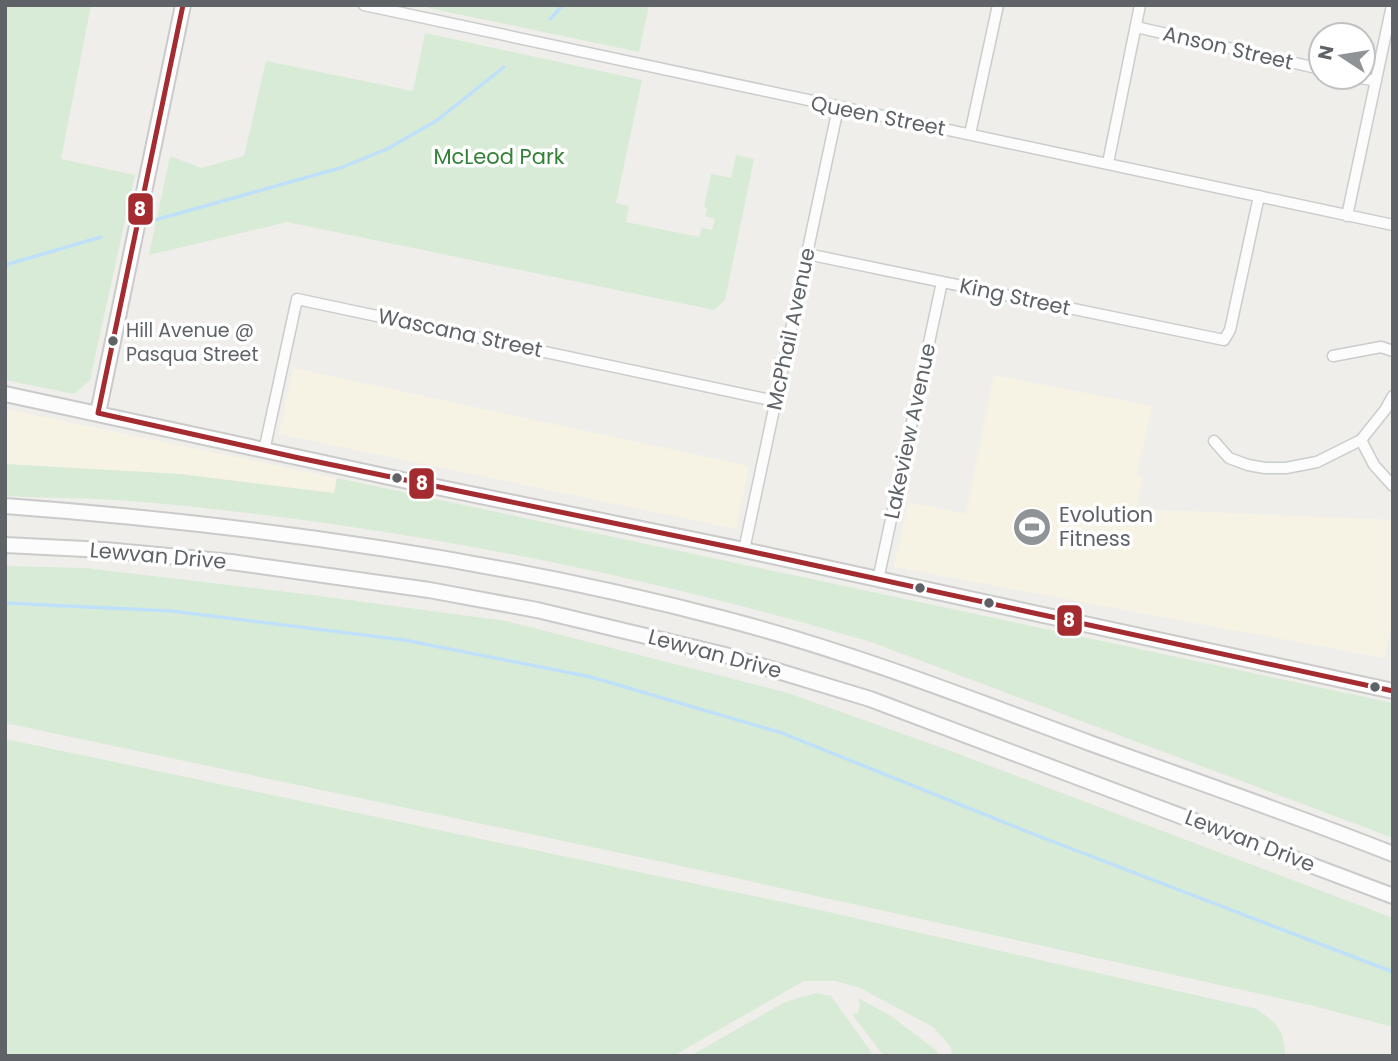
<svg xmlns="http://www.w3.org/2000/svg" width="1398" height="1061" font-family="Poppins,sans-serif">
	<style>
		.commercial { fill: #f7f3e4 }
		.green { fill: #d8ebd6 }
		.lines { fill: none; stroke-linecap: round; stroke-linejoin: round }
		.stream { stroke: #bfe0f9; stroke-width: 3.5 }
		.street-casing { stroke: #cbcccc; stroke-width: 13 }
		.secondary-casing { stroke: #cacacb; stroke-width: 18 }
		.street { stroke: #fdfcfc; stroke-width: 10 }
		.secondary { stroke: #fdfcfc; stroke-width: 14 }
		.bus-1-casing { stroke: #fff; stroke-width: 10 }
		.bus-1 { stroke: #a42c31; stroke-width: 5 }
		.bus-dot { fill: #5f6368; stroke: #fff; stroke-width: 2.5 }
		.labels { text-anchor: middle; stroke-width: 7; stroke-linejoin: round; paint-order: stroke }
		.bus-label { font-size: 19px; fill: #5f6368; stroke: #fff; text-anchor: start }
		.street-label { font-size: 21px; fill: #5f6368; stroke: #fff }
		.park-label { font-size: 21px; fill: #348238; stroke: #fff }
		.poi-label { font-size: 21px; fill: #5f6368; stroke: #fff; text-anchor: start }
		.line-badge { stroke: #fff; stroke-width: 2.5 }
		.badge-label { font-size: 19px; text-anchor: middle; font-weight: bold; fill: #fff }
	</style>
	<rect width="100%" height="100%" fill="#efeeea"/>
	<path class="commercial" d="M 293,368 L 749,466 L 736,529 L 279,434 Z
		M 994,375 L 1152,406 L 1137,475 L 1143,477 L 1137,509 L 1393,520 L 1393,619 L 1384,658 L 894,567 L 908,502 L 966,514 Z
		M 5,409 L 337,478 L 334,493 L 180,474 L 5,464 Z"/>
	<path class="green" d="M 5,5 L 91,5 L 61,159 L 135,175 L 90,380 L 74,394 L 5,380 Z
		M 430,5 L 649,5 L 639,52 L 429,8 Z
		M 425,33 L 642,80 L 616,203 L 629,206 L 626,222 L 699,237 L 702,228 L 712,230 L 715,219 L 705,216 L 707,208 L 704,207 L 711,174 L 731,178 L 736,155 L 754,159 L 725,300 L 714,310 L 287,222 L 149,255 L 170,156 L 201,168 L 244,156 L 266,61 L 413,91 Z
		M 5,464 L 180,474 L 334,493 L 337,478 L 1393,703 L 1393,838 L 871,642 C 635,572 388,524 143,502 C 97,498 51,498 5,496 Z
		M 5,566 L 85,568 L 312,595 L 506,621 L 788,693 L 948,750 L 1393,918 L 1393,1027 L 1310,1005 L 672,864 L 5,723 Z
		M 5,739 L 806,907 L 1257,1009 C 1276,1023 1285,1030 1285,1056 L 952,1056 L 951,1047 L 933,1027 L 860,988 L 836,981 L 804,981 L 673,1056 L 5,1056 Z
		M 816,993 L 831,996 L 874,1056 L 690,1056 L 785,1002 Z
		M 858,998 L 891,1016 L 937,1051 L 939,1056 L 884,1056 L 852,1014 L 858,1013 L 860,1006 Z"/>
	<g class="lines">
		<path class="stream" d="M 550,19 L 563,5
			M 155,220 L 340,168 L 387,149 L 436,121 L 504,67
			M 5,265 L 101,237
			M 5,603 L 171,611 L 404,640 L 591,677 L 782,733 L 1028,832 L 1393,972"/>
		<defs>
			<path id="street" d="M 364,5 L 1393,225
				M 1136,27 L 1321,69
				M 1356,77 L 1376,81
				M 970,134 L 998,5
				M 1108,163 L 1140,5
				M 1347,216 L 1392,5
				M 807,254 L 1224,340 L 1230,330 L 1259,196
				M 1333,356 L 1381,347 L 1393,351
				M 1361,440 L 1374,465 L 1393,486
				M 1214,441 L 1229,458 L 1248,465 L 1265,468 L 1286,468 L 1317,462 L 1361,440 L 1385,410 L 1393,396
				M 264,451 L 297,299 L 775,401
				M 744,550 L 838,108
				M 878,580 L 942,282"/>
			<path id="secondary" d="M 5,394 L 412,482 L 744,550 L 1393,691
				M 98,413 L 183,5
				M 5,506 C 248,524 489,557 725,619 C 849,651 968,698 1087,742 C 1189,779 1292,814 1393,854
				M 5,545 L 105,550 L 231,562 L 429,590 L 537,610 L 725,655 L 870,699 L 1393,896"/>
		</defs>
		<use href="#street" class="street-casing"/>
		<use href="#secondary" class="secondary-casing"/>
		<use href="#street" class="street"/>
		<use href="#secondary" class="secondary"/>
		<defs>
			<path id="bus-1" d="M 98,413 L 299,458 L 744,550 L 1393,691
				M 98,413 L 183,5"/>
		</defs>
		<use href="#bus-1" class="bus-1-casing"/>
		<use href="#bus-1" class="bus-1"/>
	</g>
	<defs>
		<symbol id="stadium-disc" viewBox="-11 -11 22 22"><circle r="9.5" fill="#919496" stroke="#fff"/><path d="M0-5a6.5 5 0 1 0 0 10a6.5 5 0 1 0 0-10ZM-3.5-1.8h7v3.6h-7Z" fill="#fff"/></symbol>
	</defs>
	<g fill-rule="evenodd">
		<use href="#stadium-disc" x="1010" y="505" width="44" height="44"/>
	</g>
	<g class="bus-dot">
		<circle cx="113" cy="341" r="6"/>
		<circle cx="397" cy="478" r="6"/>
		<circle cx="920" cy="588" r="6"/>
		<circle cx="989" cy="603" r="6"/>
		<circle cx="1375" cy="687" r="6"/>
	</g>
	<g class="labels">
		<g class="bus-label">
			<text x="126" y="337">Hill Avenue @<tspan x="126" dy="24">Pasqua Street</tspan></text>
		</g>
		<g class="street-label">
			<text transform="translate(1228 48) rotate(13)" y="7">Anson Street</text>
			<text transform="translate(878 116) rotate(11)" y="7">Queen Street</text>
			<text transform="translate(1015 297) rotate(12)" y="7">King Street</text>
			<text transform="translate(791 329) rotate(-78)" y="7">McPhail Avenue</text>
			<text transform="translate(460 333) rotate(12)" y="7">Wascana Street</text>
			<text transform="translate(910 431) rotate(-78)" y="7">Lakeview Avenue</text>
			<text transform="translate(158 556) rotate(5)" y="7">Lewvan Drive</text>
			<text transform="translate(715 654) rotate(15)" y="7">Lewvan Drive</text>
			<text transform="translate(1250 841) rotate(21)" y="7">Lewvan Drive</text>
		</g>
		<g class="park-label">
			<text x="499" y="164">McLeod Park</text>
		</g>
		<g class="poi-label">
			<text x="1059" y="522">Evolution<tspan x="1059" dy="24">Fitness</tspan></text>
		</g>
	</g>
	<g class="line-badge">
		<rect x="127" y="192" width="27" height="34" rx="7" fill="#a42c31"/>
		<rect x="408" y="467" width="27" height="33" rx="7" fill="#a42c31"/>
		<rect x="1056" y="604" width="27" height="33" rx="7" fill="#a42c31"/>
	</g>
	<g class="badge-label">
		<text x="140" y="216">8</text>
		<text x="422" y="490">8</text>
		<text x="1069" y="627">8</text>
	</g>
	<rect width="1398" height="1061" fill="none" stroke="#5f6368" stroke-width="14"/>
	<g transform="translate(1342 56) rotate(282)"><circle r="33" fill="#ffffff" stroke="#bfc1c3" stroke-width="2"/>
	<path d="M0-5L12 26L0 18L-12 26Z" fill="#919496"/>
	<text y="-10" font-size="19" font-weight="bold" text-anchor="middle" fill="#5f6368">N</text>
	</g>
</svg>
